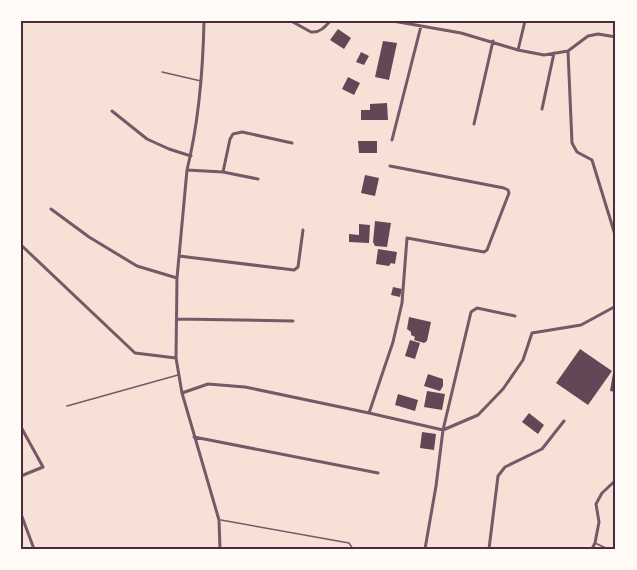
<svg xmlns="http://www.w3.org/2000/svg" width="637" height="570" font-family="'DM Sans',sans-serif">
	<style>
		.building { fill: #644757 }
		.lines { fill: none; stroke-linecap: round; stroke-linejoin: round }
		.service { stroke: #755966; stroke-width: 1.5 }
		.minor { stroke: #755966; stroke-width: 3 }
		.neatline { fill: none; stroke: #4a2c40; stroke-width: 2 }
	</style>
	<rect width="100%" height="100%" fill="#f7e1d7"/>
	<path class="building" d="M 338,29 L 351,38 L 344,49 L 330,40 Z
		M 383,41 L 397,43 L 389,80 L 375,77 Z
		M 361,52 L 369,56 L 364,65 L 356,62 Z
		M 348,77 L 360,83 L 354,95 L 342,89 Z
		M 387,103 L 388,120 L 361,120 L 361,110 L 370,110 L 370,104 Z
		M 358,141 L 377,141 L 377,153 L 359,153 Z
		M 365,175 L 379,178 L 375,196 L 361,193 Z
		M 375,221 L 391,223 L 387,247 L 375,246 L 373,242 Z
		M 359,224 L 370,225 L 369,243 L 349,242 L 349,234 L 359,235 Z
		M 378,249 L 397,252 L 395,264 L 391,263 L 389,266 L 376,264 Z
		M 393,287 L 402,289 L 400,297 L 391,295 Z
		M 409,317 L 431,322 L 427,341 L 424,343 L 414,340 L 415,337 L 411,335 L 411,332 L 407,329 Z
		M 410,340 L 420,343 L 415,359 L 405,356 Z
		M 580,349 L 612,371 L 588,405 L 556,383 Z
		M 615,361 L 616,361 L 616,392 L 610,391 Z
		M 428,374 L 443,379 L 443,386 L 440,391 L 424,386 Z
		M 427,391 L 445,394 L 442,410 L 424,407 Z
		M 398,394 L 418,400 L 415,411 L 395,405 Z
		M 529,413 L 544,425 L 538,434 L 522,422 Z
		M 422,432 L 436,434 L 434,450 L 420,448 Z"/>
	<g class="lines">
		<path class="service" d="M 162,72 L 201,81
			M 67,406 L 178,375
			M 221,520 L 349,543 L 353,549
			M 595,543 L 608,549"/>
		<path class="minor" d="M 204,21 C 203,71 199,121 187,170 L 177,278 L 176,358 L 182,393 L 219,520 L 220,549
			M 291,21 L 311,32 C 320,33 325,27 330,21
			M 393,21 L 461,33 L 518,50 L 544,55 L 568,51 L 588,36 L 598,34 L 616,37
			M 518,50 L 525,21
			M 568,51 L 572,143 L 577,152 L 592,160 L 616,238
			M 542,109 L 554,53
			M 112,111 L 147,139 L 169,149 L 191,156
			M 474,124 L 493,41
			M 392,140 L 421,26
			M 187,170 L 223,172 L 258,179
			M 223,172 L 230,139 L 233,134 L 242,132 L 292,143
			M 51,209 L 89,237 L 137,266 L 177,278
			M 21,245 L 135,353 L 176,358
			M 179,256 L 294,270 L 298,267 L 303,230
			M 177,319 L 293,321
			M 182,393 L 208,384 L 245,387 L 369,413 L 443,430 L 478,415 L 503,389 L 523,360 L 532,333 L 581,325 L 616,306
			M 369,413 L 393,342 L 402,303 L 407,238 L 484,252 L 487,250 L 509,193 L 508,190 L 504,188 L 390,166
			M 21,427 L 43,467 L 21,476
			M 194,437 L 378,473
			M 21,514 L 34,549
			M 425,549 L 436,486 L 443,430 L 471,312 L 477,308 L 515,316
			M 489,549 L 498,476 L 505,467 L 542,449 L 564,421
			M 592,549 L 595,543 L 599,522 L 596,504 L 602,493 L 616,480"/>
	</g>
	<rect width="637" height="570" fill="none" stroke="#fffaf5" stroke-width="45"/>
	<rect x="22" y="22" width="592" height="526" class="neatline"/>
</svg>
